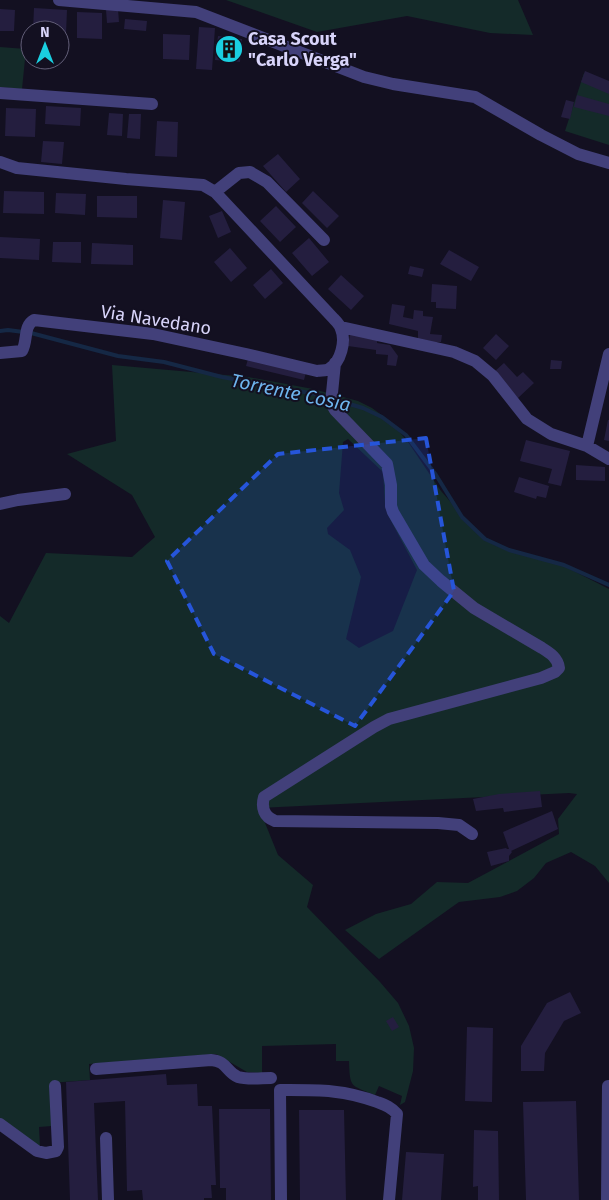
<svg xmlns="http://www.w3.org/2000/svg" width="609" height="1200" font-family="'Fira Sans',sans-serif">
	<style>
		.green { fill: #142a29; fill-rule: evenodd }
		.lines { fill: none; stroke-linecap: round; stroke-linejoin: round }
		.stream { stroke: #152845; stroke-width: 4 }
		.building { fill: #241e3f }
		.minor { stroke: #42407a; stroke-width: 12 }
		.marked { fill: #2655da; fill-opacity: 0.2; stroke: #2655da; stroke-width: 4; stroke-dasharray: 10 6; stroke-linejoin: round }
		.labels { text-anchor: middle; stroke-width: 4; stroke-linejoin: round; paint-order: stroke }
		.poi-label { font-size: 18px; font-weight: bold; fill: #d8d4fa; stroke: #131021; text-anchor: start }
		.street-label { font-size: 18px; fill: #d8d4fa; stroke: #131021 }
		.water-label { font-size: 19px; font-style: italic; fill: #6eb4ee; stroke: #131021 }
	</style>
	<rect width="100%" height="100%" fill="#131021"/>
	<path class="green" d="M 226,0 L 518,0 L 533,35 L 490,33 L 407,16 L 317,32 Z
		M 0,47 L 26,49 L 22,89 L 0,87 Z
		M 584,73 L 609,82 L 609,145 L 565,131 Z
		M 112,365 L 248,377 L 313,389 L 358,401 L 372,408 L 391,422 L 408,442 L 441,491 L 455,507 L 479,534 L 494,545 L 515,553 L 536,557 L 562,565 L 609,589 L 609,883 L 595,866 L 571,852 L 546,863 L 534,878 L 517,891 L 500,897 L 459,902 L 379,959 L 345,930 L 376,914 L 411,904 L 437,882 L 468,883 L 559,834 L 558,819 L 577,794 L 569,793 L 259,808 L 278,855 L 313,885 L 307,907 L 380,982 L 398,1003 L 409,1026 L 414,1048 L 413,1071 L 405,1102 L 400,1105 L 402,1096 L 379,1086 L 375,1095 C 350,1085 350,1088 349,1061 L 336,1061 L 336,1044 L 262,1046 L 262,1073 L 247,1072 L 216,1054 L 89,1064 L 90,1080 L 50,1083 L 52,1126 L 39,1127 L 40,1147 L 0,1119 L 0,616 L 9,623 L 46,553 L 132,557 L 155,537 L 132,495 L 67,454 L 116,441 ZM 348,439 L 383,472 L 385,504 L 388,515 L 417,570 L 393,631 L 359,648 L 346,639 L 361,577 L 350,550 L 328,534 L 327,528 L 344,510 L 339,493 L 343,442 Z"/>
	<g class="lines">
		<path class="stream" d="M 0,331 L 8,330 L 31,333 L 118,356 L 164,362 L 222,377 L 315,394 L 363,408 L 382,417 L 406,435 L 436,475 L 462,517 L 485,539 L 509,550 L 564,565 L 609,585"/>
	</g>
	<path class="building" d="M 34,8 L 67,10 L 66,34 L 60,34 L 60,30 L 33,30 Z
		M 0,9 L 15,10 L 14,31 L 0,31 Z
		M 118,9 L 119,22 L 107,23 L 106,10 Z
		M 77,12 L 102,13 L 102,39 L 77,38 Z
		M 125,19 L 147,21 L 146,31 L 124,29 Z
		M 199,27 L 215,28 L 212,70 L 196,69 Z
		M 163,34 L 190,35 L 189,60 L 163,59 Z
		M 218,36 L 242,39 L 240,62 L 215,60 Z
		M 585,71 L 609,81 L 609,94 L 581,82 Z
		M 577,95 L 609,104 L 609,116 L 574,107 Z
		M 566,100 L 574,102 L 570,119 L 561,117 Z
		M 46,106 L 81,108 L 80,126 L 45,124 Z
		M 6,108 L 36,109 L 35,137 L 5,136 Z
		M 109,113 L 123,114 L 122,136 L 107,135 Z
		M 129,114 L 141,114 L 140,139 L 127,138 Z
		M 157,121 L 178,122 L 177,157 L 155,156 Z
		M 43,141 L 64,142 L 62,164 L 41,162 Z
		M 278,154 L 300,179 L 286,192 L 263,166 Z
		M 4,191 L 44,192 L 44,214 L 3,213 Z
		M 313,191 L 339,216 L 327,228 L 302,203 Z
		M 56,193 L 86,194 L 85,215 L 55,213 Z
		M 97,196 L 137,196 L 137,218 L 97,217 Z
		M 163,200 L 185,202 L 182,240 L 160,238 Z
		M 276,206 L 296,227 L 280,242 L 260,221 Z
		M 222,211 L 231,232 L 218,238 L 209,216 Z
		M 0,237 L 40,239 L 39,260 L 0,258 Z
		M 309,238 L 329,262 L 312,276 L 292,253 Z
		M 53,242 L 81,242 L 81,263 L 52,262 Z
		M 92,243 L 133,245 L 133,265 L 91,264 Z
		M 230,248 L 247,268 L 231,282 L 214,262 Z
		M 449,250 L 479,267 L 471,281 L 440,264 Z
		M 410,266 L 424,269 L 422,277 L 408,274 Z
		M 271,269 L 283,283 L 265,299 L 253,285 Z
		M 341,275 L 364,296 L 351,310 L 328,289 Z
		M 432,284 L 457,286 L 456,309 L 436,308 L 436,302 L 431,302 Z
		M 392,304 L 405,306 L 403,317 L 413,319 L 414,310 L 423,311 L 423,316 L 433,317 L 430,334 L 442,335 L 441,342 L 437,342 L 437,346 L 418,342 L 418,331 L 389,324 Z
		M 350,334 L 378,336 L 377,343 L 390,345 L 398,356 L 396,366 L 387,365 L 388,355 L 376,354 L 376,350 L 348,346 Z
		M 496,334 L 509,346 L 496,360 L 483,348 Z
		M 248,359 L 306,372 L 304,380 L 246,366 Z
		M 551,360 L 562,361 L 561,369 L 550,369 Z
		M 504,363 L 517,377 L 523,372 L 534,383 L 518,398 L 494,372 Z
		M 608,420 L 609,420 L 609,441 L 604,440 Z
		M 526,440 L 570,451 L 561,486 L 548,483 L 552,469 L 520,461 Z
		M 576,465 L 605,467 L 605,481 L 576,480 Z
		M 519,477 L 549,486 L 546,498 L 537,496 L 536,499 L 514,492 Z
		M 540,791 L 542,807 L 504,812 L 503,808 L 476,811 L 473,799 L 499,794 Z
		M 552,811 L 558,829 L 511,851 L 512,852 L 509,856 L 509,861 L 491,866 L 487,852 L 506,848 L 507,849 L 509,849 L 503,832 Z
		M 570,992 L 581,1013 L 564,1021 L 545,1053 L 544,1071 L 521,1071 L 521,1046 L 547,1003 Z
		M 393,1017 L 399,1027 L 392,1031 L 386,1021 Z
		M 467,1027 L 493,1028 L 492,1102 L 465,1101 Z
		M 166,1074 L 167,1085 L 197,1084 L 198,1106 L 212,1106 L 216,1185 L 211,1185 L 212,1198 L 204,1198 L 204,1200 L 143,1200 L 142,1190 L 127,1191 L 125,1101 L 94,1103 L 98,1200 L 70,1200 L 66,1082 Z
		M 576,1101 L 579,1200 L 526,1200 L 523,1102 Z
		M 219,1109 L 270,1109 L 271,1200 L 226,1200 L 226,1188 L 220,1188 Z
		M 299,1110 L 344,1110 L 346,1200 L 300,1200 Z
		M 474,1130 L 498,1131 L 499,1200 L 478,1200 L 478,1186 L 473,1187 Z
		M 406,1152 L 444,1154 L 441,1200 L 402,1200 Z"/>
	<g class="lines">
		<path class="minor" d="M 59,0 L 196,12 L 364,77 L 393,84 L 475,97 L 541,135 L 578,154 L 609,163
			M 0,93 L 152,104
			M 0,162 L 17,168 L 126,179 L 203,185 L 215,192 L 334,319 C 337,322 340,325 341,329 C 346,341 341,362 329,369 C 326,371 321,370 317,371 L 246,354 L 153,334 L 34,320 C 23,326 28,341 22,351 L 0,353
			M 215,192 L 239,173 L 250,172 L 267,182 L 324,240
			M 341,327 L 454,352 L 475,361 L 493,376 L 527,419 L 551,434 L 587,446 L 609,459
			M 335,363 L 331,403 L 335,410 L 387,464 L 391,485 L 391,506 L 393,512 L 424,565 L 441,581 L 474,608 L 542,648 C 550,653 558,658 559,668 L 555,672 L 541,678 L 389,719 L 374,727 L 264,797 C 261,808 264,817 275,821 L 438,823 L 459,825 L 472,834
			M 587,446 L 609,354
			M 0,504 L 18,500 L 65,494
			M 96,1069 L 211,1060 C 227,1061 226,1072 238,1077 C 248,1080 261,1078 271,1078
			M 0,1124 L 37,1151 L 46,1153 L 56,1151 L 58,1147 L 55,1086
			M 106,1138 L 108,1200
			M 281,1200 L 280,1090 C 316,1090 343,1089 377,1102 C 385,1105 391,1107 397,1114 L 389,1200
			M 607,1200 L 608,1086"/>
	</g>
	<path class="marked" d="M 426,438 L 454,591 L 355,726 L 214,654 L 167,561 L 278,454 Z"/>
	<defs>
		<symbol id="building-disc" viewBox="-11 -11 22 22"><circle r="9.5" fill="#1acfe0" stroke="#131021"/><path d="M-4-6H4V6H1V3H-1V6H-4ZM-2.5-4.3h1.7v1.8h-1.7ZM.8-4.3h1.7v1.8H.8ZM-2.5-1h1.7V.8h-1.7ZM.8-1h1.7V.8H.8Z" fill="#111"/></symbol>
	</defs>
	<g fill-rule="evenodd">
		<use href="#building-disc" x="213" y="33" width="32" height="32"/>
	</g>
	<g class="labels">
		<g class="poi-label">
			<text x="248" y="45">Casa Scout<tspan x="248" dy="21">"Carlo Verga"</tspan></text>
		</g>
		<g class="street-label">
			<text transform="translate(156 320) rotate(9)" y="6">Via Navedano</text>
		</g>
		<g class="water-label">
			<text transform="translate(291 392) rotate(12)" y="7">Torrente Cosia</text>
		</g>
	</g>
	<g transform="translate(45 45)"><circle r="24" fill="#131021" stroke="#625e78"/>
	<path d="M0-4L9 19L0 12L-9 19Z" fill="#1acfe0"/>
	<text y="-8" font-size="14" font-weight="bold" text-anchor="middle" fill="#d8d4fa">N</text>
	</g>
</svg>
